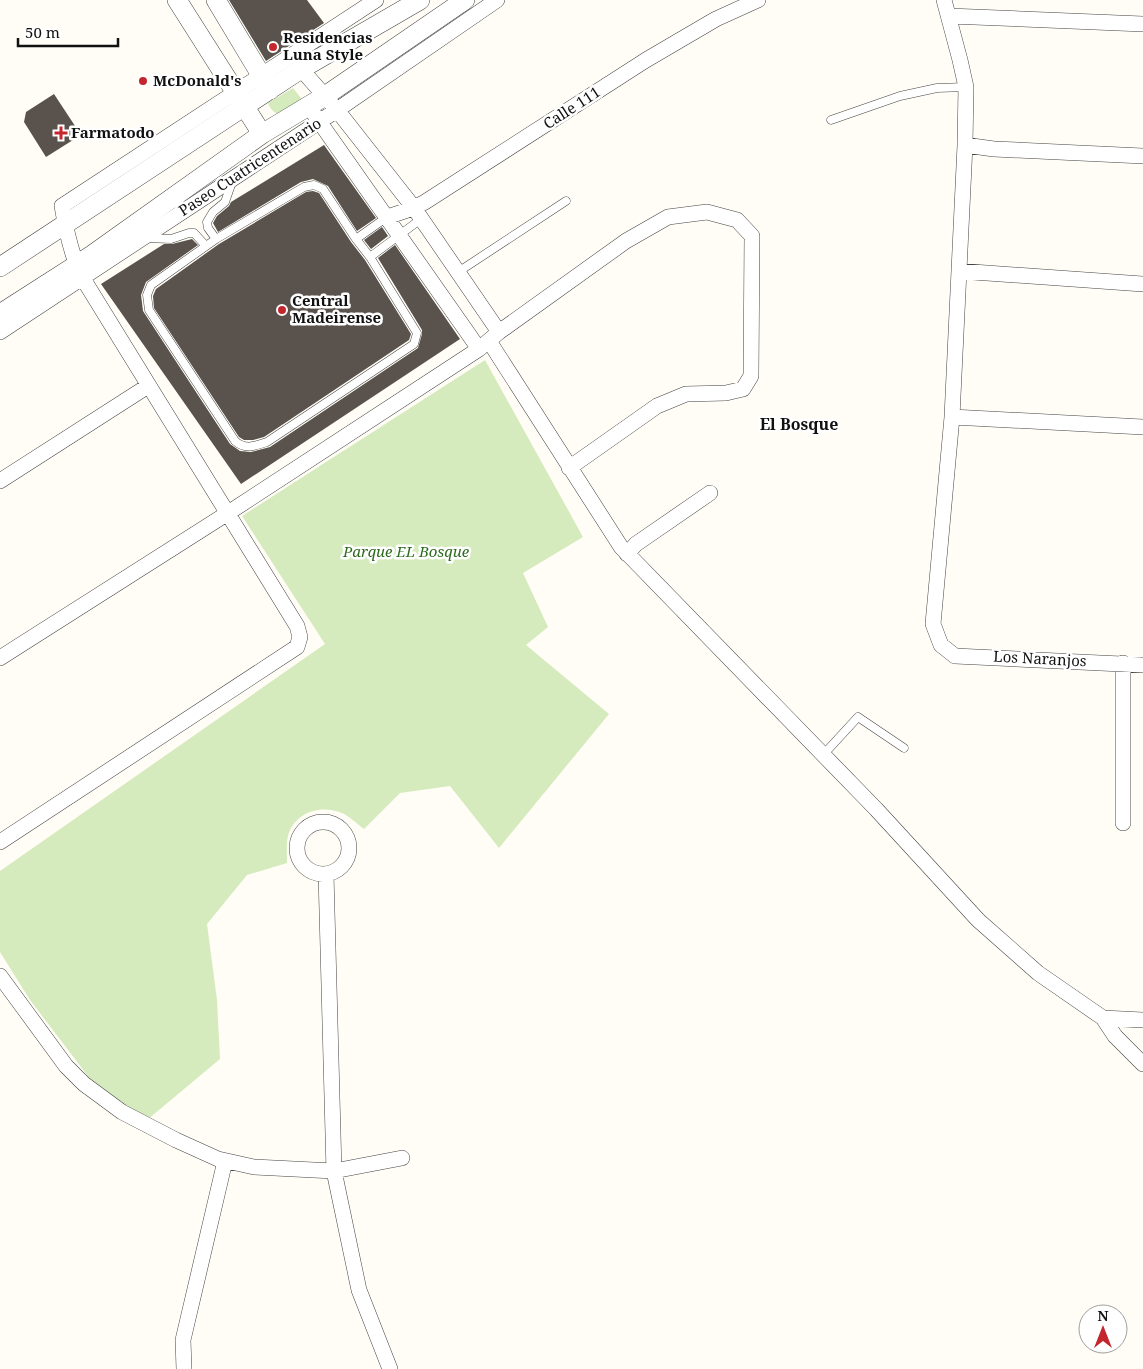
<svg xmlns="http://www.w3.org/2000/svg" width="1143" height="1369" font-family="'Noto Serif',serif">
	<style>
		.green { fill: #d5ebbd }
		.building { fill: #5a524d }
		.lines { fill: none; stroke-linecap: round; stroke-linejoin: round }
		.service-casing { stroke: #444; stroke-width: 9 }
		.minor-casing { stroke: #444; stroke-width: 16 }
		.tertiary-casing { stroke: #444; stroke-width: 20 }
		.service { stroke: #fff; stroke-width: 8 }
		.minor { stroke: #fff; stroke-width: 15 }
		.tertiary { stroke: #fff; stroke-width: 19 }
		.poi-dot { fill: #c4262e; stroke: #fff; stroke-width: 2 }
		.labels { text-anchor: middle; stroke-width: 5; stroke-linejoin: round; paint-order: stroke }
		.poi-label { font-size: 15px; font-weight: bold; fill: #111; stroke: #fff; text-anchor: start }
		.street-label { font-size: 15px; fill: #111; stroke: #fff }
		.park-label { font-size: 15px; font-style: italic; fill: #2f6b1f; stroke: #fff }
		.neighbourhood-label { font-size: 16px; font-weight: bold; fill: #111; stroke: #fff }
	</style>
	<rect width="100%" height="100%" fill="#fffdf5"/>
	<path class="green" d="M 293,88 L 304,102 L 283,116 C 275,113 271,111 268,103 Z
		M 485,360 L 583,537 L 523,573 L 548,627 L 526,645 L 609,714 L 499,848 L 450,786 L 400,793 L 364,829 C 357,824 349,816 342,813 C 321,804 294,812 288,836 C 286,844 287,855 287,863 L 247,875 L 207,924 L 217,1000 L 220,1059 L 147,1120 L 94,1084 L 30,1000 L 0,952 L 0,871 L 325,644 L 242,516 Z"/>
	<path class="building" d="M 229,0 L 307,0 L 324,23 L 266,61 Z
		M 54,94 L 81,135 L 46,157 L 24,122 L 26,112 Z
		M 324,145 L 376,218 L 357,231 L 328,186 L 313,179 L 301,182 L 218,232 L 213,223 L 217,216 L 229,206 L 231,202 Z
		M 313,191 L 319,193 L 351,242 L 365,260 L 411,334 L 409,340 L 264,437 L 253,440 L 244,440 L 239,437 L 154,308 L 153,296 L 156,289 L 219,244 L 306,192 Z
		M 382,227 L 388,236 L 371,249 L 364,240 Z
		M 192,239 L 198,245 L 146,282 L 141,295 L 143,311 L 230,444 L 240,451 L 251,452 L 270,447 L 418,348 L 422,334 L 422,330 L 378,258 L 395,245 L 460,339 L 241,484 L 101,284 L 164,244 L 172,244 Z"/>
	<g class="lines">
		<defs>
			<path id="service" d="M 831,120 L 900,96 L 937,88 L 966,87
				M 387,217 L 356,239 L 323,189 L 314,185 L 304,187 L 216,239 L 151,285 L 147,295 L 149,310 L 235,441 C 245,450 255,446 267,442 L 414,344 L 417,333 L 370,257 L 421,219
				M 146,238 L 171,239 L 189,233 L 194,233 L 206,246
				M 216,239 L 208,228 L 207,222 L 213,212 L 225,202 L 232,182
				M 356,239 L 370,257
				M 458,272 L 566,201
				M 823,755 L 858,717 L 904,748"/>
			<path id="minor" d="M 944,0 L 960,60 L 966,87 L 965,145 L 952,417 L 933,624 L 941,645 L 955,656 L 1143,665
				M 949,16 L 1143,24
				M 301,69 L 337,110 L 414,208 L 499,332
				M 314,114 L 479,349
				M 965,145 L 994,149 L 1143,156
				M 387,217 L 414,208 L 425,202 L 646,60 L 716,19 L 758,0
				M 959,271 L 1143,284
				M 0,332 L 337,110 L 497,0
				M 489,341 L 621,547 L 876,809 L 978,920 L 1038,973 L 1103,1018 L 1115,1036 L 1143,1064
				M 952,417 L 1143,427
				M 0,481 L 148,386
				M 627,554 L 636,544 L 710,493
				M 0,658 L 228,513 L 479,349 L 499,332 L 626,241 L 668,217 L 707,212 L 737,220 L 752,236 L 751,376 L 743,389 L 726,393 L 686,394 L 657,406 L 569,468
				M297 848a26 26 0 1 1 52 0a26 26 0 1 1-52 0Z
				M 1123,823 L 1123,663
				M 0,842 L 297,647 L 300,637 L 297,626 L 82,277 C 71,255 66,230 62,206 L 376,0
				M 326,874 L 334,1171 L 359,1290 L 390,1369
				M 0,976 L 66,1066 L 84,1084 L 122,1112 L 176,1140 L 218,1159 L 254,1167 L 334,1171 L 402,1158
				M 1103,1018 L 1143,1020
				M 184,1369 L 183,1340 L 225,1161"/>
			<path id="tertiary" d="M 177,0 L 262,134
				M 216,0 L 270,90
				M 0,267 L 301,69 L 420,0
				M 0,314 L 92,255 L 262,134 L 325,96 L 465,0"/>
		</defs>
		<use href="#service" class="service-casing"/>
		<use href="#minor" class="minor-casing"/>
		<use href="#tertiary" class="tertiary-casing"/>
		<use href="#service" class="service"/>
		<use href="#minor" class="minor"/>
		<use href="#tertiary" class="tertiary"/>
	</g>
	<g class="poi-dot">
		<circle cx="273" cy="47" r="5"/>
		<circle cx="143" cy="81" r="5"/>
		<path d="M58.5 125.5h5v5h5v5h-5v5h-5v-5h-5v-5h5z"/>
		<circle cx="282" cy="310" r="5"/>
	</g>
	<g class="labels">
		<g class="poi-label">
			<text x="283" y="43">Residencias<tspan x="283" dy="17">Luna Style</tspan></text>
			<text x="153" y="86">McDonald's</text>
			<text x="71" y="138">Farmatodo</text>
			<text x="292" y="306">Central<tspan x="292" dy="17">Madeirense</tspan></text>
		</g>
		<g class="street-label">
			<text transform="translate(572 108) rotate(-33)" y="5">Calle 111</text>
			<text transform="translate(250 167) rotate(-33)" y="5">Paseo Cuatricentenario</text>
			<text transform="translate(1040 659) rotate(3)" y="5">Los Naranjos</text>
		</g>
		<g class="park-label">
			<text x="406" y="557">Parque EL Bosque</text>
		</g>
		<g class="neighbourhood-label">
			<text x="799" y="430">El Bosque</text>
		</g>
	</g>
	<g transform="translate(1103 1329)"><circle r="24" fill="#ffffff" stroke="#a0a0a0"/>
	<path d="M0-4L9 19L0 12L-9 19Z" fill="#c4262e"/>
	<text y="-8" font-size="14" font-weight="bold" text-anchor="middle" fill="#111111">N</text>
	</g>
	<path d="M18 38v8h100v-8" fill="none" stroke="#111111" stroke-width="2.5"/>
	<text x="25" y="38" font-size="15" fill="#111111" stroke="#ffffff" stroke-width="4" paint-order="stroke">50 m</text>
</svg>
